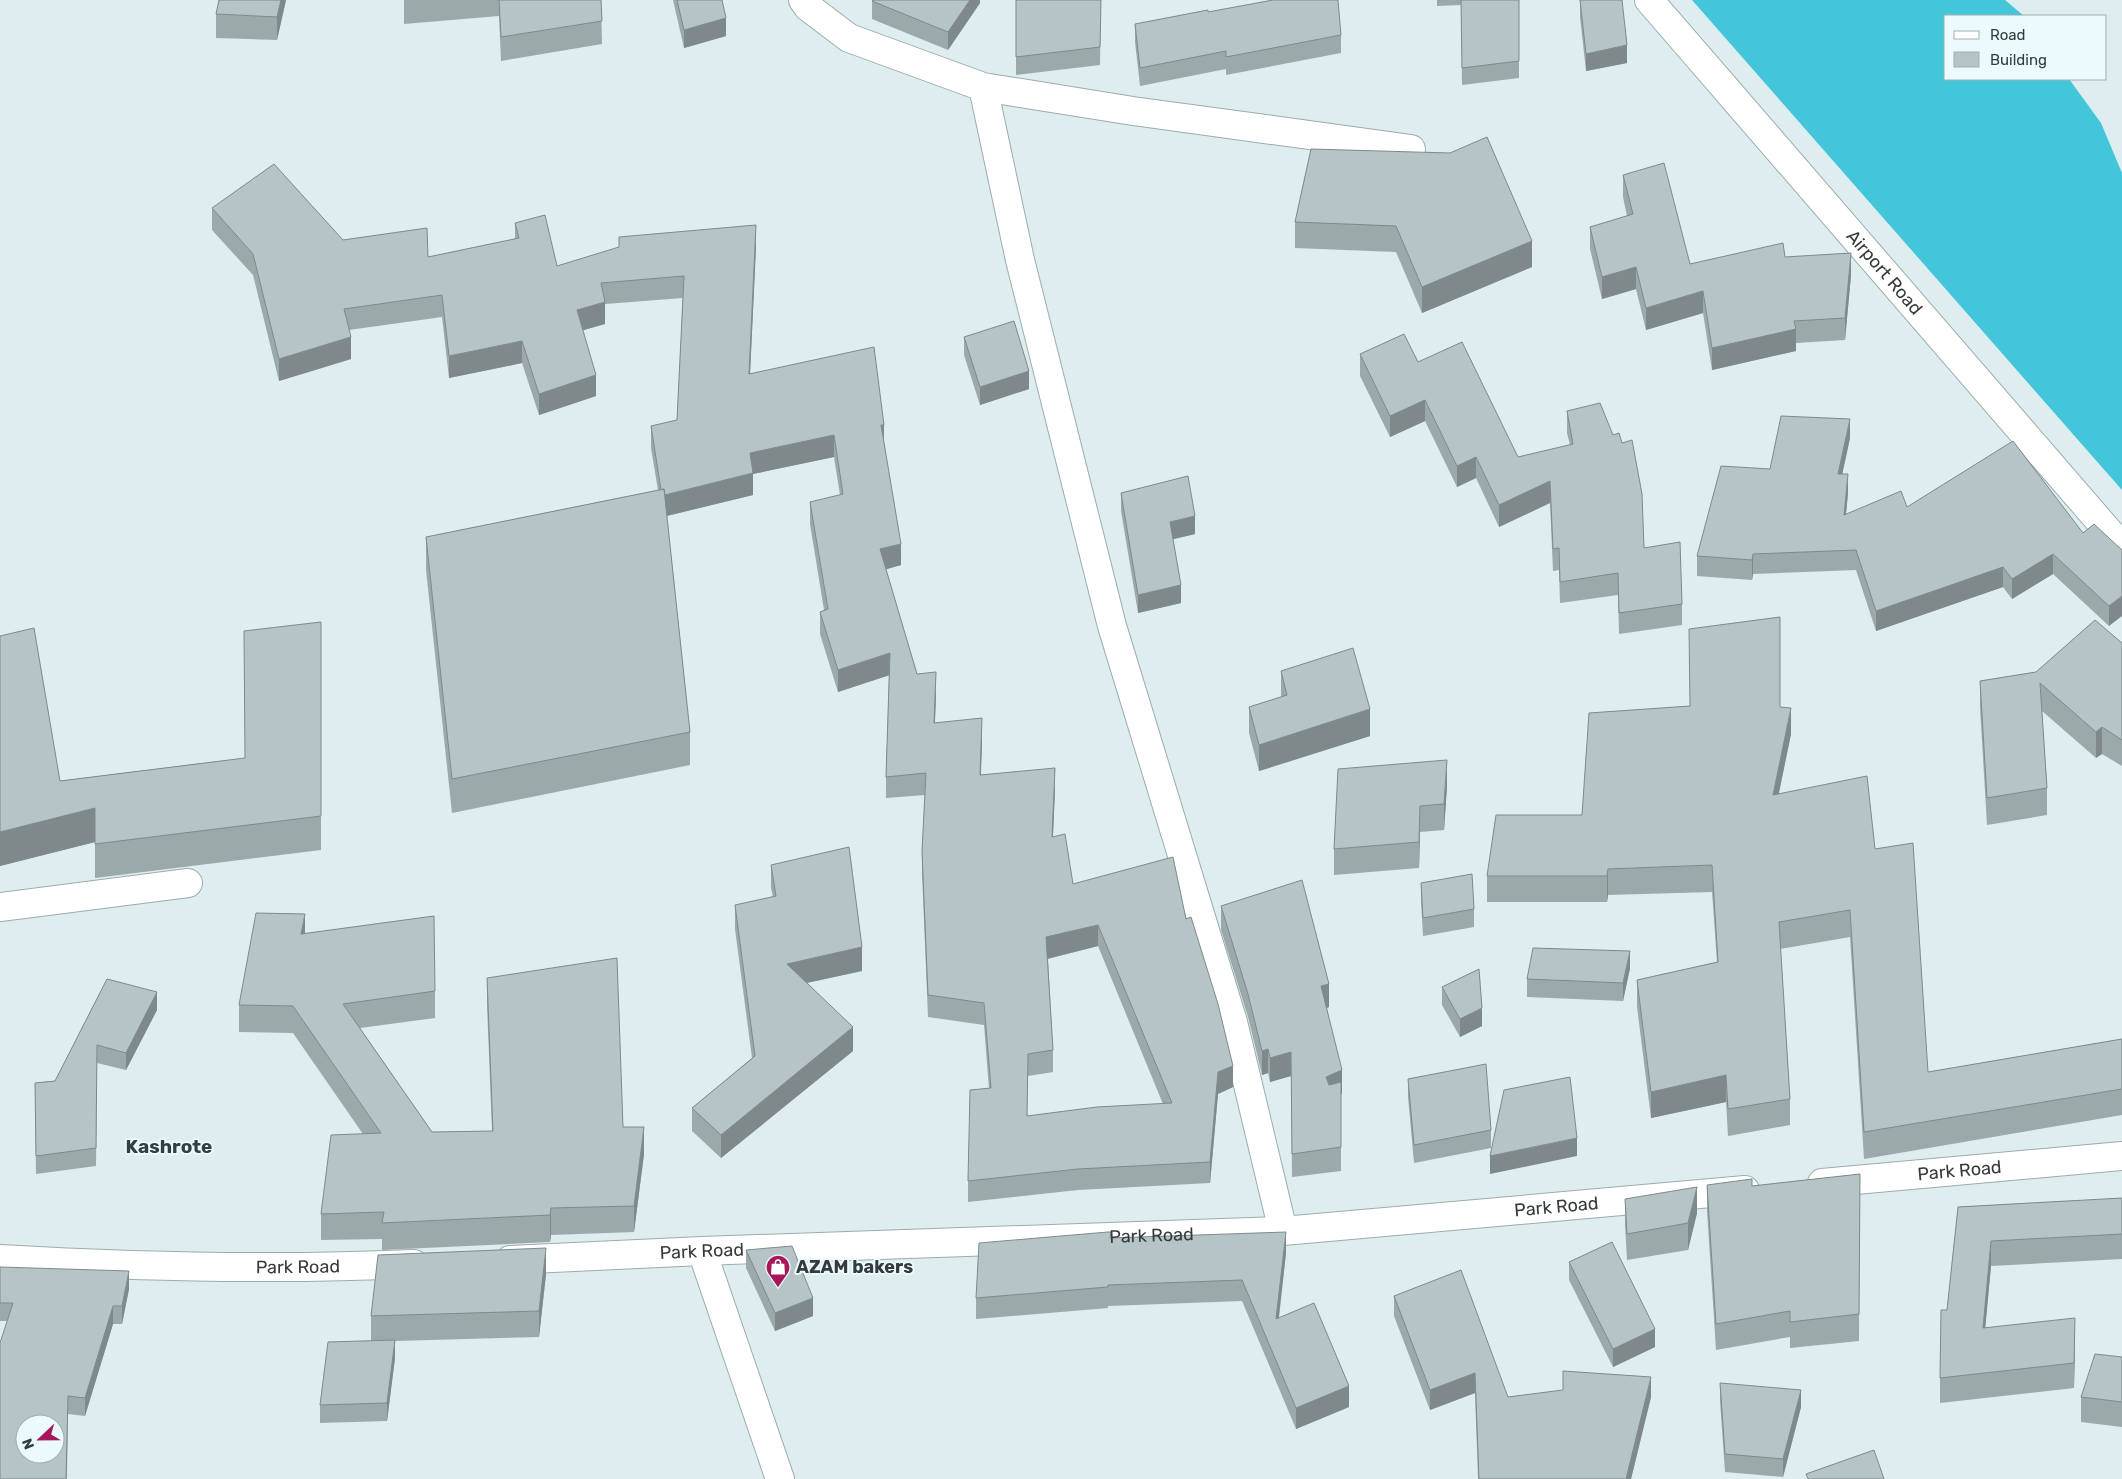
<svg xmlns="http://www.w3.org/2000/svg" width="2122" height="1479" font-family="Rubik,sans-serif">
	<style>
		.forest { fill: #43c5da }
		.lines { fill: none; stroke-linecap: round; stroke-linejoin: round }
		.street-casing { stroke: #9cacae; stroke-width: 30 }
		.secondary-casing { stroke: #9cacae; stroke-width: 30 }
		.street { stroke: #fff; stroke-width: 28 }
		.secondary { stroke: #fff; stroke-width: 28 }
		.wall { fill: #9ca9ab; fill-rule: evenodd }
		.shaded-wall { fill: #7f898b }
		.building { fill: #b5c4c7; stroke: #7f898b; fill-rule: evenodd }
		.labels { text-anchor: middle; stroke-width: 4; stroke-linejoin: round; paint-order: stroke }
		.street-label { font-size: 18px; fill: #353b3c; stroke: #eafafd }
		.poi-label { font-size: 18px; font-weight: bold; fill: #353b3c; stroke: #eafafd; text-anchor: start }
		.neighbourhood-label { font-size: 19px; font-weight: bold; fill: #334043; stroke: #eafafd }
	</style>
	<rect width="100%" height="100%" fill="#ddedf0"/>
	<path class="forest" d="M 1692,0 L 2005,0 L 2024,16 L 1946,16 L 1946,79 L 2069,79 L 2101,123 L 2122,173 L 2122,490 Z"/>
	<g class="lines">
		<defs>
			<path id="street" d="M 803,0 L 808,7 L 849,38 L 983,87 L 1133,111 L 1411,149
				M 983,87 L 1020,260 L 1112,626 L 1233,1022 L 1283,1231
				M 0,907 L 188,883
				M 702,1251 L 780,1479"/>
			<g id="secondary">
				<path id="s1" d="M 1649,0 L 2109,532 L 2122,544"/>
				<path id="s2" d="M 1822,1183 L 2122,1156"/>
				<path id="s3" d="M 0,1259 C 138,1267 276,1270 414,1264"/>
				<path id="s4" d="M 510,1260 L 702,1251 L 1283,1231 L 1745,1190"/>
			</g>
		</defs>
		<use href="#street" class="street-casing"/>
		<use href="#secondary" class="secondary-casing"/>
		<use href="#street" class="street"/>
		<use href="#secondary" class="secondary"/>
	</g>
	<path class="wall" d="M 219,0 L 286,0 L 277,40 L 216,38 L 216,14 Z
		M 404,0 L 601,0 L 602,44 L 501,61 L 499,16 L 404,24 Z
		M 673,0 L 722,0 L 726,36 L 684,48 Z
		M 980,0 L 980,3 L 948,50 L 872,19 L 872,1 Z
		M 1016,0 L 1101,0 L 1100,65 L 1016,75 Z
		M 1437,0 L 1519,0 L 1519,78 L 1462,85 L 1461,5 L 1437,6 Z
		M 1580,0 L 1627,63 L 1586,71 L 1580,17 Z
		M 1208,12 L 1341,35 L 1341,53 L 1226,75 L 1226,69 L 1140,86 L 1135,42 L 1135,24 Z
		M 1311,149 L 1532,267 L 1422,313 L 1396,252 L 1295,248 L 1295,222 Z
		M 1623,175 L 1690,264 L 1785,257 L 1851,275 L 1845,340 L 1796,343 L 1796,351 L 1712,370 L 1703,313 L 1646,330 L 1636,289 L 1602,299 L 1590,249 L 1590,227 L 1627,216 L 1623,197 Z
		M 212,208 L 343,240 L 428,257 L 515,239 L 515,223 L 557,266 L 756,247 L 750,374 L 884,441 L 901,565 L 886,569 L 917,674 L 936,694 L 935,723 L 982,740 L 981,775 L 1055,789 L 1053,836 L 1073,884 L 1186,919 L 1233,1087 L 1218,1094 L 1210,1183 L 1078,1190 L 968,1202 L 968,1181 L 989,1089 L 984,1025 L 928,1017 L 922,873 L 922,851 L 925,795 L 886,798 L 886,777 L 889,675 L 838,692 L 820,634 L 820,612 L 824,610 L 810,524 L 810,502 L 840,495 L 834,457 L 753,474 L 753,495 L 667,516 L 690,732 L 690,765 L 452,813 L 426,570 L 426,537 L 658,490 L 651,448 L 651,426 L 677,420 L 683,298 L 605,304 L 605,324 L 583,330 L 596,396 L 539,415 L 522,363 L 449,378 L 442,317 L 349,330 L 351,359 L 279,381 L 253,275 L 212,230 ZM 1098,946 L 1163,1104 L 1027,1116 L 1028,1076 L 1053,1072 L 1053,1050 L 1048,959 Z
		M 964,337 L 1029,389 L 980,405 L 964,355 Z
		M 1360,354 L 1418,362 L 1518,457 L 1570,445 L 1567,433 L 1567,411 L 1644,548 L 1682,604 L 1682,625 L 1619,634 L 1618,595 L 1560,603 L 1559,570 L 1553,571 L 1550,503 L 1499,527 L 1476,478 L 1457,487 L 1425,421 L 1390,437 L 1360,376 Z
		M 1850,438 L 1842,474 L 1848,493 L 1846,514 L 1907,507 L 2083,533 L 2122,550 L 2109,626 L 2053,574 L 2012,599 L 2003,587 L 1876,631 L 1856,570 L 1753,574 L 1752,580 L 1697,576 L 1697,556 L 1770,469 Z
		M 1121,493 L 1195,534 L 1173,539 L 1181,603 L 1138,613 L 1121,511 Z
		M 321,622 L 321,850 L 95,878 L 95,842 L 0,866 L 0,636 L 60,781 L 245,758 Z
		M 2122,643 L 2122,766 L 2102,754 L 2096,758 L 2042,711 L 2047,788 L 2047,815 L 1987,825 L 1980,708 L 1980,681 L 2036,672 Z
		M 1281,671 L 1370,736 L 1259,771 L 1249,733 L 1249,707 L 1281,697 Z
		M 1780,707 L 1791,734 L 1779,793 L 1875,849 L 1928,1072 L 2122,1039 L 2122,1115 L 1864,1159 L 1850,937 L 1780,949 L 1790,1099 L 1790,1125 L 1728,1136 L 1726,1102 L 1651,1118 L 1637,1007 L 1637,980 L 1717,962 L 1712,892 L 1608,895 L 1607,902 L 1487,902 L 1487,876 L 1582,815 Z
		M 1447,786 L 1444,830 L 1420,832 L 1419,868 L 1334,875 L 1334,849 Z
		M 771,865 L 862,971 L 807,983 L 853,1051 L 721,1158 L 692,1131 L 692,1108 L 752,1058 L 735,929 L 735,905 L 773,897 L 771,888 Z
		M 1421,883 L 1474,909 L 1474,927 L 1423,936 L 1421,901 Z
		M 1221,906 L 1329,1007 L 1327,1008 L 1342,1094 L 1341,1094 L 1341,1171 L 1292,1177 L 1291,1076 L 1270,1082 L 1268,1073 L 1262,1075 L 1248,1017 L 1221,930 Z
		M 305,934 L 435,991 L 435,1018 L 360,1028 L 432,1132 L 492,1131 L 487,1005 L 487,978 L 623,1127 L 644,1154 L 634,1232 L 551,1235 L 550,1242 L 382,1250 L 382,1239 L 321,1240 L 321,1214 L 363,1134 L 293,1033 L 239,1032 L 239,1005 Z
		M 1630,968 L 1623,1001 L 1527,997 L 1527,979 Z
		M 107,979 L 157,1010 L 126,1070 L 97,1063 L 96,1166 L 36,1174 L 35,1083 L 55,1081 Z
		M 1442,987 L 1482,1026 L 1460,1037 L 1442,1005 Z
		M 1408,1079 L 1491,1130 L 1491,1148 L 1414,1163 L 1408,1097 Z
		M 1860,1174 L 1859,1341 L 1790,1348 L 1790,1337 L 1716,1350 L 1707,1211 L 1707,1185 L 1752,1186 Z
		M 2122,1198 L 2122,1259 L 1991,1266 L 1985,1328 L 2075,1343 L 2074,1388 L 1940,1403 L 1940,1378 L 1958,1207 Z
		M 1625,1199 L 1697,1213 L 1688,1250 L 1627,1260 L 1625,1225 Z
		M 746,1250 L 813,1316 L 775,1331 L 746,1268 Z
		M 1286,1253 L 1279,1318 L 1349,1407 L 1296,1429 L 1242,1301 L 1108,1306 L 1108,1308 L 976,1319 L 976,1298 Z
		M 1569,1262 L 1655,1347 L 1613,1367 L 1569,1280 Z
		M 0,1267 L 129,1289 L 122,1324 L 113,1324 L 85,1416 L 68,1414 L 67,1479 L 0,1479 L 7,1321 L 0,1321 Z
		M 546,1274 L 539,1337 L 395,1341 L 395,1358 L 387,1421 L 320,1423 L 320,1405 L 371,1341 L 371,1316 Z
		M 1394,1296 L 1508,1397 L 1651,1397 L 1631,1479 L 1478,1479 L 1475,1393 L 1430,1410 L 1394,1316 Z
		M 2122,1357 L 2122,1427 L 2081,1422 L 2081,1397 Z
		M 1720,1383 L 1801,1407 L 1783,1477 L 1725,1472 L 1720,1401 Z"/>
	<path class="shaded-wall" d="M 281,0 L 286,0 L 277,40 L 277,17 Z
		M 970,0 L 980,0 L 980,3 L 948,50 L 948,32 Z
		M 726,18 L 726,36 L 684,48 L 684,30 Z
		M 1627,45 L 1627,63 L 1586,71 L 1586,54 Z
		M 756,225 L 756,247 L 749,396 L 749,374 Z
		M 1532,241 L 1532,267 L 1422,313 L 1422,287 Z
		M 1851,253 L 1851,275 L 1845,340 L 1845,318 Z
		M 1636,267 L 1636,289 L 1602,299 L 1602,277 Z
		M 1703,291 L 1703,313 L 1646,330 L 1646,308 Z
		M 605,302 L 605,324 L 577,332 L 577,310 Z
		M 1796,329 L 1796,351 L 1712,370 L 1712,348 Z
		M 351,337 L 351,359 L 279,381 L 279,359 Z
		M 522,341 L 522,363 L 449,378 L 449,356 Z
		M 1029,371 L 1029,389 L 980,405 L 980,387 Z
		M 596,375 L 596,396 L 539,415 L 539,394 Z
		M 1425,400 L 1425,421 L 1390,437 L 1390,416 Z
		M 1850,419 L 1850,438 L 1838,494 L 1838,474 Z
		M 881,425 L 884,425 L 884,447 Z
		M 834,435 L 834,457 L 753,474 L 753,495 L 662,517 L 662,495 L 750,453 Z
		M 1476,457 L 1476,478 L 1457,487 L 1457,466 Z
		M 1848,474 L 1848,493 L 1844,534 L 1844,515 Z
		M 1550,481 L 1550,503 L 1499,527 L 1499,505 Z
		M 1195,516 L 1195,534 L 1170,540 L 1170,522 Z
		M 901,544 L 901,565 L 880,571 L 880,549 Z
		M 1753,554 L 1753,574 L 1752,580 L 1752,560 Z
		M 2053,554 L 2053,574 L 2012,599 L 2012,579 Z
		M 2003,567 L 2003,587 L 1876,631 L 1876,611 Z
		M 1181,585 L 1181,603 L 1138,613 L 1138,595 Z
		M 2122,596 L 2122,616 L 2109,626 L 2109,606 Z
		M 890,653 L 890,675 L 838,692 L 838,670 Z
		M 936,672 L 936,694 L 934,744 L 934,723 Z
		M 1791,708 L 1791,734 L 1773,821 L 1773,795 Z
		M 1370,709 L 1370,736 L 1259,771 L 1259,745 Z
		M 982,718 L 982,740 L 980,797 L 980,775 Z
		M 2102,727 L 2102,754 L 2096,758 L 2096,732 Z
		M 1447,760 L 1447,786 L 1444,830 L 1444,804 Z
		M 1055,768 L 1055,789 L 1052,858 L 1052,837 Z
		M 1420,806 L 1420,832 L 1419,868 L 1419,842 Z
		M 95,808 L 95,842 L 0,866 L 0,832 Z
		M 1608,869 L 1608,895 L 1607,902 L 1607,876 Z
		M 305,914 L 305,941 L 301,934 Z
		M 1098,925 L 1098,946 L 1046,959 L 1046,937 Z
		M 862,947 L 862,971 L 787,987 L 787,964 Z
		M 1630,951 L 1630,968 L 1623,1001 L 1623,983 Z
		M 1329,984 L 1329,1007 L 1321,1010 L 1321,986 Z
		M 157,992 L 157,1010 L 126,1070 L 126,1053 Z
		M 1482,1008 L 1482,1026 L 1460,1037 L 1460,1019 Z
		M 853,1027 L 853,1051 L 721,1158 L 721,1135 Z
		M 1268,1049 L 1268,1073 L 1262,1075 L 1262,1051 Z
		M 1291,1052 L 1291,1076 L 1270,1082 L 1270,1058 Z
		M 1233,1066 L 1233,1087 L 1218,1094 L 1210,1183 L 1210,1162 L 1218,1072 Z
		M 1342,1070 L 1342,1094 L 1326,1101 L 1326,1077 Z
		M 1726,1075 L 1726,1102 L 1651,1118 L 1651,1092 Z
		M 644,1127 L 644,1154 L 634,1232 L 634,1206 Z
		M 1577,1138 L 1577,1156 L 1490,1174 L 1490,1156 Z
		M 1697,1187 L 1697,1213 L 1688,1250 L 1688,1223 Z
		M 551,1208 L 551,1235 L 550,1242 L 550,1215 Z
		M 1286,1232 L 1286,1253 L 1276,1340 L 1276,1319 Z
		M 1991,1241 L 1991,1266 L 1983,1353 L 1983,1328 Z
		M 546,1248 L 546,1274 L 539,1337 L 539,1311 Z
		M 129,1271 L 129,1289 L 122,1324 L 122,1306 Z
		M 813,1298 L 813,1316 L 775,1331 L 775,1313 Z
		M 113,1306 L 113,1324 L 85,1416 L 85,1398 Z
		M 2075,1318 L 2075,1343 L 2074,1388 L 2074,1363 Z
		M 1655,1329 L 1655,1347 L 1613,1367 L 1613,1349 Z
		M 395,1340 L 395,1358 L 387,1421 L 387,1403 Z
		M 1475,1373 L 1475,1393 L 1430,1410 L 1430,1390 Z
		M 1651,1377 L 1651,1397 L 1631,1479 L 1626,1479 Z
		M 1349,1386 L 1349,1407 L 1296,1429 L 1296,1408 Z
		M 1801,1390 L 1801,1407 L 1783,1477 L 1783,1459 Z"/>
	<path class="building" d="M 219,0 L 281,0 L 277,17 L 216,14 Z
		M 499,0 L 601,0 L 602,21 L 501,37 Z
		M 677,0 L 722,0 L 726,18 L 684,30 Z
		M 873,0 L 970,0 L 948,32 L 872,1 Z
		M 1016,0 L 1101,0 L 1100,47 L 1016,57 Z
		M 1273,0 L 1338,0 L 1341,35 L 1226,57 L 1226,51 L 1140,68 L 1135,24 L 1208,10 L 1208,12 Z
		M 1461,0 L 1519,0 L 1519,61 L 1462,68 Z
		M 1580,0 L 1622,0 L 1627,45 L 1586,54 Z
		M 1487,137 L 1532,241 L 1422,287 L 1396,226 L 1295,222 L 1311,149 L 1450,153 Z
		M 1664,163 L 1690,264 L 1783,243 L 1785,257 L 1851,253 L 1845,318 L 1794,321 L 1796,329 L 1712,348 L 1703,291 L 1646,308 L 1636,267 L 1602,277 L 1590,227 L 1633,214 L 1623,175 Z
		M 274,164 L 343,240 L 427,228 L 428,257 L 519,238 L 515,223 L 545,215 L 557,266 L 619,247 L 619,237 L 756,225 L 749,374 L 874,347 L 884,425 L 881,425 L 901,544 L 880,549 L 917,674 L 936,672 L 934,723 L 982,718 L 980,775 L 1055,768 L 1052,837 L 1065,834 L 1073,884 L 1173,857 L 1186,919 L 1191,917 L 1218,1004 L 1233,1066 L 1218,1072 L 1210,1162 L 1078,1169 L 968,1181 L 970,1090 L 991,1088 L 984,1003 L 928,995 L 922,851 L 926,773 L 886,777 L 890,653 L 838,670 L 820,612 L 828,609 L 810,502 L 843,494 L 834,435 L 750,453 L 753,473 L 665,495 L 664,489 L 661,490 L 651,426 L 677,420 L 684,276 L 601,283 L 605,302 L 577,310 L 596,375 L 539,394 L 522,341 L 449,356 L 442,295 L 344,309 L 351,337 L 279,359 L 253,254 L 212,208 ZM 1098,925 L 1172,1103 L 1097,1107 L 1027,1116 L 1028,1054 L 1053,1050 L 1046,937 Z
		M 1014,321 L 1029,371 L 980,387 L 964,337 Z
		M 1404,334 L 1418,362 L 1462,342 L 1518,457 L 1573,444 L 1567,411 L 1600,403 L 1613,435 L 1619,433 L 1622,443 L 1632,440 L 1642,494 L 1644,548 L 1680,542 L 1682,604 L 1619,613 L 1618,573 L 1560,582 L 1559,548 L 1553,549 L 1550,481 L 1499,505 L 1476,457 L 1457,466 L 1425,400 L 1390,416 L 1360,354 Z
		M 1781,416 L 1850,419 L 1838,474 L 1848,474 L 1844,515 L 1901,491 L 1907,507 L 2013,441 L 2083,533 L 2094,524 L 2122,550 L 2122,596 L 2109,606 L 2053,554 L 2012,579 L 2003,567 L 1876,611 L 1856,550 L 1753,554 L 1752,560 L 1697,556 L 1721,466 L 1770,469 Z
		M 1188,476 L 1195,516 L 1170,522 L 1181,585 L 1138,595 L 1121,493 Z
		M 664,489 L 690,732 L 452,779 L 426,537 Z
		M 1780,617 L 1780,707 L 1791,708 L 1773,795 L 1867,776 L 1875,849 L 1913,843 L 1928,1072 L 2122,1039 L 2122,1089 L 1864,1132 L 1850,910 L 1779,922 L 1790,1099 L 1728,1109 L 1726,1075 L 1651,1092 L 1637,980 L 1718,962 L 1712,865 L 1608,869 L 1607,876 L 1487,876 L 1496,815 L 1582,815 L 1589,713 L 1690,706 L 1689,629 Z
		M 2095,620 L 2122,643 L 2122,740 L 2102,727 L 2096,732 L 2040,683 L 2047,788 L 1987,798 L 1980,681 L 2036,672 Z
		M 321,622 L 321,816 L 95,844 L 95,808 L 0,832 L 0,636 L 34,628 L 60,781 L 245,758 L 244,631 Z
		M 1353,648 L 1370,709 L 1259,745 L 1249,707 L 1287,695 L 1281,671 Z
		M 1447,760 L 1444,804 L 1420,806 L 1419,842 L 1334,849 L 1338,769 Z
		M 849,847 L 862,947 L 787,964 L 853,1027 L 721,1135 L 692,1108 L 755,1056 L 735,905 L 776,896 L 771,865 Z
		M 1472,874 L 1474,909 L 1423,918 L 1421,883 Z
		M 1302,880 L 1329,984 L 1321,986 L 1342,1070 L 1326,1077 L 1329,1085 L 1341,1082 L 1341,1147 L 1292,1154 L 1291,1052 L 1270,1058 L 1268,1049 L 1262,1051 L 1248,994 L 1221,906 Z
		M 256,913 L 305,914 L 301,934 L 434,916 L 435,991 L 343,1004 L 432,1132 L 493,1131 L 487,978 L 617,958 L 623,1127 L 644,1127 L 634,1206 L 551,1208 L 550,1215 L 382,1223 L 384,1212 L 321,1214 L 331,1135 L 381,1133 L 293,1006 L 239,1005 Z
		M 1533,948 L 1630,951 L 1623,983 L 1527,979 Z
		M 1479,969 L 1482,1008 L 1460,1019 L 1442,987 Z
		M 107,979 L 157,992 L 126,1053 L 97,1045 L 96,1148 L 36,1156 L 35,1083 L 55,1081 Z
		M 1486,1064 L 1491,1130 L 1414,1145 L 1408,1079 Z
		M 1570,1077 L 1577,1138 L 1490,1156 L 1504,1090 Z
		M 1860,1174 L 1859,1314 L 1790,1322 L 1790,1311 L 1716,1324 L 1707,1185 L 1752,1179 L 1752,1186 Z
		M 1697,1187 L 1688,1223 L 1627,1234 L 1625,1199 Z
		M 2122,1198 L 2122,1234 L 1991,1241 L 1983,1328 L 2075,1318 L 2074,1363 L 1940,1378 L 1941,1310 L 1947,1310 L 1958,1207 Z
		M 1108,1232 L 1111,1232 L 1110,1238 L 1286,1232 L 1276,1319 L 1314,1303 L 1349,1386 L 1296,1408 L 1242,1280 L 1108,1285 L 1108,1287 L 976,1298 L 979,1243 Z
		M 1612,1242 L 1655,1329 L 1613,1349 L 1569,1262 Z
		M 792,1246 L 813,1298 L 775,1313 L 746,1250 Z
		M 546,1248 L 539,1311 L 371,1316 L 378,1255 Z
		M 0,1267 L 129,1271 L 122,1306 L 113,1306 L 85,1398 L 68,1396 L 66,1479 L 0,1479 L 0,1343 L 13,1303 L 0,1303 ZM 25,1424 L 55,1424 L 55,1454 L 25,1454 Z
		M 1461,1270 L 1508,1397 L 1563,1390 L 1563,1371 L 1651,1377 L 1626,1479 L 1479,1479 L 1475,1373 L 1430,1390 L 1394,1296 Z
		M 395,1340 L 387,1403 L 320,1405 L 328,1342 Z
		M 2095,1354 L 2122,1357 L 2122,1402 L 2081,1397 Z
		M 1720,1383 L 1801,1390 L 1783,1459 L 1725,1454 Z
		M 1874,1450 L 1884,1479 L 1808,1479 L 1806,1474 Z"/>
	<defs>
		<symbol id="shop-pin" viewBox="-11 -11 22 30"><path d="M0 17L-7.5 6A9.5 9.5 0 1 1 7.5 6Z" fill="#a61759" stroke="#eafafd"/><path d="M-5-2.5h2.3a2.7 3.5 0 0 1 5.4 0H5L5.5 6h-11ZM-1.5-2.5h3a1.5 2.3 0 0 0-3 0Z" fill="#fff"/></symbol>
	</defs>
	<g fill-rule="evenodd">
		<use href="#shop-pin" x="764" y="1253" width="28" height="38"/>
	</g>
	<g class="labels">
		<g class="street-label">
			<text dy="6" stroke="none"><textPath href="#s1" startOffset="360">Airport Road</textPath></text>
			<text dy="6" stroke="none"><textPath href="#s2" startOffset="138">Park Road</textPath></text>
			<text dy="6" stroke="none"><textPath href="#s4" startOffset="1048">Park Road</textPath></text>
			<text dy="6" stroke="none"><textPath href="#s4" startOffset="642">Park Road</textPath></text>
			<text dy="6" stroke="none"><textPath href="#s4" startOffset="192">Park Road</textPath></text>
			<text dy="6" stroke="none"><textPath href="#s3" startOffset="298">Park Road</textPath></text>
		</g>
		<g class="poi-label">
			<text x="796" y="1273">AZAM bakers</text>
		</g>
		<g class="neighbourhood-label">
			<text x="169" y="1153">Kashrote</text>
		</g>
	</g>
	<rect x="1944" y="15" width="162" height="65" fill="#eafafd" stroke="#a2aeb0"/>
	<rect x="1954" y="31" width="25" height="8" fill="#ffffff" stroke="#a2aeb0"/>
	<text x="1990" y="40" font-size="15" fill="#353b3c">Road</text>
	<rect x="1954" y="52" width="25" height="15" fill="#b5c4c7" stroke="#a2aeb0"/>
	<text x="1990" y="65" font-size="15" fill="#353b3c">Building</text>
	<g transform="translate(40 1439) rotate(248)"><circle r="24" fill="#eafafd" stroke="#a2aeb0"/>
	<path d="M0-4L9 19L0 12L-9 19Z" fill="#a61759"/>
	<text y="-8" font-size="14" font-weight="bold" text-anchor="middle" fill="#353b3c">N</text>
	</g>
</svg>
